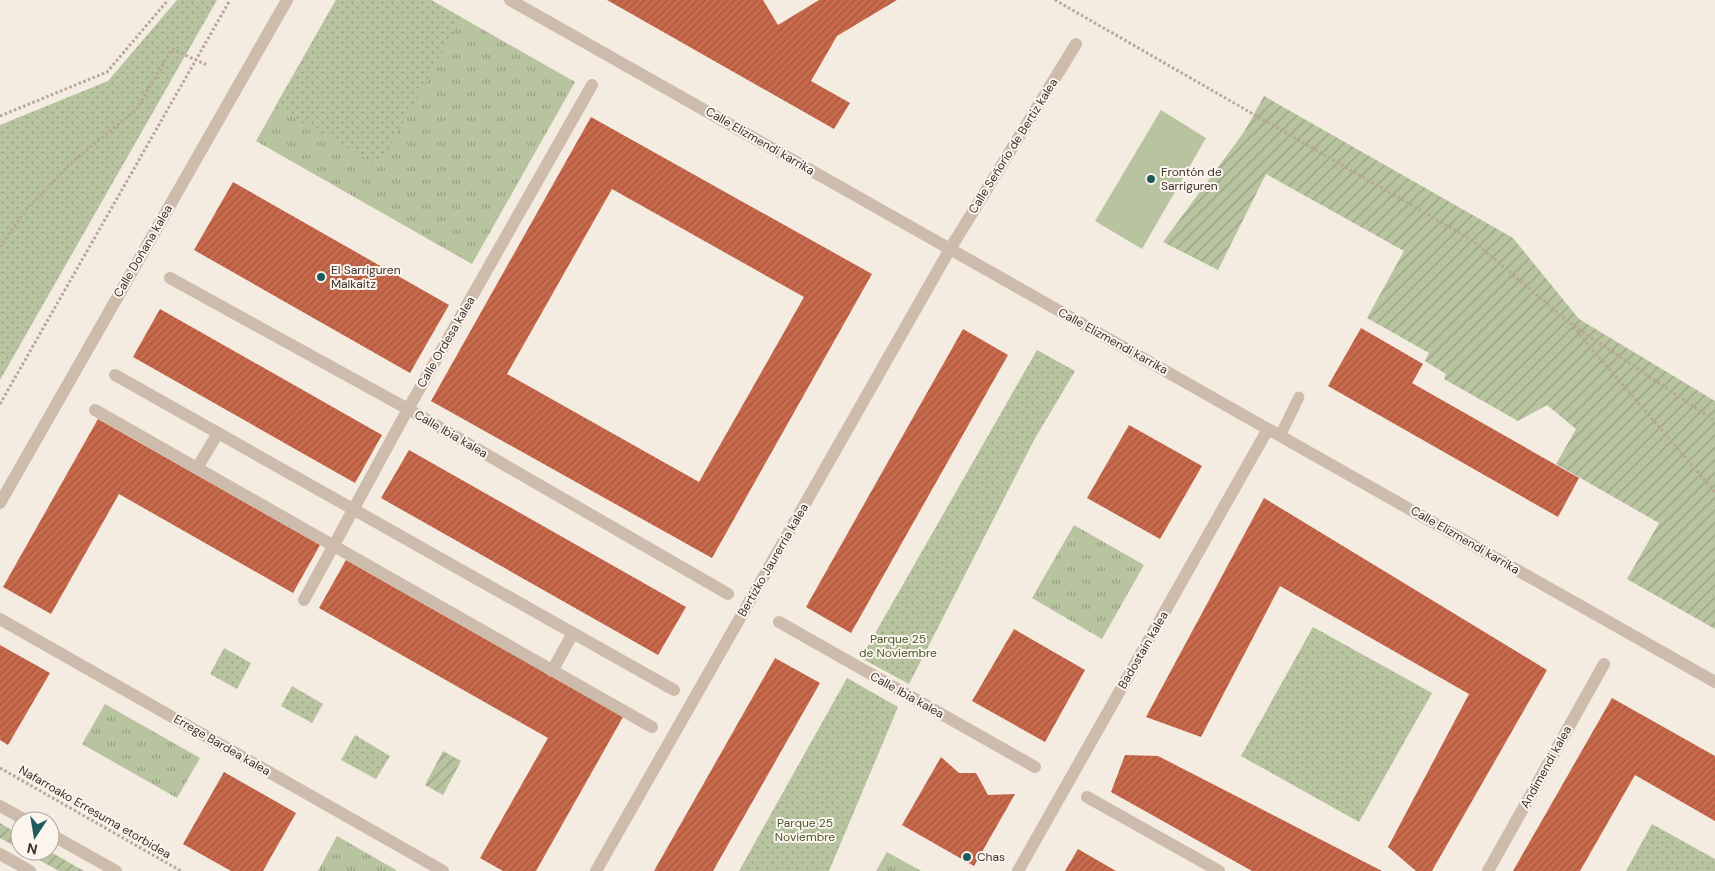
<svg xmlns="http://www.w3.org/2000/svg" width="1715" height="871" font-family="'DM Sans',sans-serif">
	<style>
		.grass { fill: url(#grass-tufts) }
		.park { fill: url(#park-dots) }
		.garden { fill: url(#garden-furrows) }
		.pitch { fill: #b8c4a0 }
		.building { fill: url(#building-hatch); fill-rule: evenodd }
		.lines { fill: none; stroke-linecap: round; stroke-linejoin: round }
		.path { stroke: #b9a596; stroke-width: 3; stroke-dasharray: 2.5 2.5; stroke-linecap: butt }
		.service { stroke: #cdbbac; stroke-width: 11 }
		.pedestrian { stroke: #cdbbac; stroke-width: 12 }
		.minor { stroke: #cdbbac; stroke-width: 12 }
		.tertiary { stroke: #cdbbac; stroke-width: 12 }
		.poi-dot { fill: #1f5a5e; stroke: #fbf5ee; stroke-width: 2 }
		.labels { text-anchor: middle; stroke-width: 4; stroke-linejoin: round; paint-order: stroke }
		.street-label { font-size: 12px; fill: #3b302b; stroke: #fbf5ee }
		.poi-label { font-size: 12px; fill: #3b302b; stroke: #fbf5ee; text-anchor: start }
		.park-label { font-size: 12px; fill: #4a5a2e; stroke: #fbf5ee }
	</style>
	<defs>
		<pattern id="grass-tufts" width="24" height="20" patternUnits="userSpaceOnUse" patternTransform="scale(1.25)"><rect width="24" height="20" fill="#b8c4a0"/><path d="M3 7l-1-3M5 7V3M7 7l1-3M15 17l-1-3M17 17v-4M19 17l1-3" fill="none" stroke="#97a083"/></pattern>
		<pattern id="park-dots" width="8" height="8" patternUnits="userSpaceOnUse" patternTransform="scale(1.25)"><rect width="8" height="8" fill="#b8c4a0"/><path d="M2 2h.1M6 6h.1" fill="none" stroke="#97a083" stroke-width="1.8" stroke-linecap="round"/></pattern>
		<pattern id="garden-furrows" width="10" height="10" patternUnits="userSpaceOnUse" patternTransform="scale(1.25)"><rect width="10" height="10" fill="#b8c4a0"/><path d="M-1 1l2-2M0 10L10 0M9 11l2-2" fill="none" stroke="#97a083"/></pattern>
		<pattern id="building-hatch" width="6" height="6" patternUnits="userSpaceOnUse" patternTransform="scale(1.25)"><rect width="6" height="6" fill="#c8694b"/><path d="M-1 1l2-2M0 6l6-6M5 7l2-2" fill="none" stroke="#a4573f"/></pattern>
	</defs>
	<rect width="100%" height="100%" fill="#f4ebe1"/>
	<path class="grass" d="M 336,0 L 431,0 L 575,82 L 472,264 L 256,141 Z
		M 1074,525 L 1144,565 L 1102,639 L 1032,598 Z
		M 105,704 L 200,758 L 177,798 L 82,744 Z
		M 337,836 L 396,870 L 396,871 L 318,871 Z
		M 887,852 L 921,871 L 876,871 Z"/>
	<path class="park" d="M 177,0 L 217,0 L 0,380 L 0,125 L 108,81 Z
		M 336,0 L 431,0 L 462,18 L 379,166 L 275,107 Z
		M 1037,350 L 1075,371 L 1034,440 L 909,684 L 861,658 Z
		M 1313,627 L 1432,693 L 1359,822 L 1241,756 Z
		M 224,648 L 251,663 L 237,689 L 210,674 Z
		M 847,678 L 898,707 L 829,871 L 739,871 Z
		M 292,686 L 323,704 L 312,723 L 281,706 Z
		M 355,735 L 390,756 L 376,779 L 341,760 Z
		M 1652,824 L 1715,859 L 1715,871 L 1626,871 Z"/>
	<path class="garden" d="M 1264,96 L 1513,238 L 1579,319 L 1715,401 L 1715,629 L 1627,579 L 1659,523 L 1556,464 L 1576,429 L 1547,405 L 1518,421 L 1444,379 L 1446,374 L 1425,361 L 1429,353 L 1367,318 L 1404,251 L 1266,174 L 1218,270 L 1163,242 L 1244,132 Z
		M 443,751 L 461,761 L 443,795 L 425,785 Z
		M 0,823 L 20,835 L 20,849 L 0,838 Z
		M 23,851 L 49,851 L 84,871 L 59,871 Z"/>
	<path class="pitch" d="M 1161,110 L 1206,138 L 1142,249 L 1095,221 Z"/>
	<path class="building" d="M 607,0 L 763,0 L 778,25 L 819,0 L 897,0 L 837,36 L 811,81 L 850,103 L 834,129 Z
		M 591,117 L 872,274 L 712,558 L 431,401 ZM 612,189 L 804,297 L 699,482 L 507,374 Z
		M 233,182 L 449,305 L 410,373 L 194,250 Z
		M 160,309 L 382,435 L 355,483 L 133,357 Z
		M 1361,328 L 1423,364 L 1412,383 L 1579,478 L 1558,517 L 1328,386 Z
		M 963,329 L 1008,355 L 851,633 L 806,607 Z
		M 98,419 L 320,545 L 293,593 L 119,494 L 51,614 L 3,587 Z
		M 1129,425 L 1202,466 L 1160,539 L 1087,498 Z
		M 409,450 L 686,607 L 658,655 L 381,498 Z
		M 1264,498 L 1547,670 L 1432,871 L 1416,871 L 1388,847 L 1469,694 L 1280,586 L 1201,737 L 1146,717 Z
		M 346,560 L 623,717 L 536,871 L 503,871 L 480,858 L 548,738 L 319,608 Z
		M 1014,629 L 1085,670 L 1045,742 L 972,701 Z
		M 0,645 L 50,673 L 8,745 L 0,740 Z
		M 775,658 L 820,683 L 713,871 L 654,871 Z
		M 1612,698 L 1715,756 L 1715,821 L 1635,775 L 1580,871 L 1513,871 Z
		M 1125,755 L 1158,756 L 1382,871 L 1252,871 L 1111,792 Z
		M 941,757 L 959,773 L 976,773 L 988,795 L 1015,794 L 974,866 L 902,825 Z
		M 224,772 L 296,813 L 263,871 L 231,871 L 183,844 Z
		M 1078,849 L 1116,871 L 1065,871 Z"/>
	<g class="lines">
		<path class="path" d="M 1055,0 L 1472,240 L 1570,323 L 1715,421
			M 0,116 L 107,72 L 168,0
			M 0,247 L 26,210 L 71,163 L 136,110 L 172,49 L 207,65
			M 1573,327 L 1715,492
			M 0,404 L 230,0
			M 0,768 L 181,871"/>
		<path class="service" d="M 1280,436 L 1299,397"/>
		<path class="pedestrian" d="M 170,278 L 408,409 L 728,594
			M 115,375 L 674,690
			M 95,410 L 652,727
			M 197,468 L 218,433
			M 304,600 L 408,409 L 592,85
			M 0,619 L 443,871
			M 779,622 L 1035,767
			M 552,671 L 573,633
			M 1087,797 L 1219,871
			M 1488,871 L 1604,664"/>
		<path class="minor" d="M 510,0 L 1715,682
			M 0,503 L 287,0
			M 596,871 L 950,249 L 1076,44
			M 1018,871 L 1268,429"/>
		<path class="tertiary" d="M 0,806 L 27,821
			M 50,834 L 116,871
			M 0,854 L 30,871"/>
	</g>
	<g class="poi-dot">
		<circle cx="1151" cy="179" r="5"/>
		<circle cx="321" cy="277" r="5"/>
		<circle cx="967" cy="857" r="5"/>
	</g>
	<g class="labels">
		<g class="street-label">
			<text transform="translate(760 141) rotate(30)" y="4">Calle Elizmendi karrika</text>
			<text transform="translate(1013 146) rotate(-58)" y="4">Calle Señorío de Bertiz kalea</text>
			<text transform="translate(143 251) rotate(-60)" y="4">Calle Doñana kalea</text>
			<text transform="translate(1113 341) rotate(29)" y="4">Calle Elizmendi karrika</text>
			<text transform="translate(446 342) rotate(-60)" y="4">Calle Ordesa kalea</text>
			<text transform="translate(451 434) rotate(30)" y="4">Calle Ibia kalea</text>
			<text transform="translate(1465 540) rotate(30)" y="4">Calle Elizmendi karrika</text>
			<text transform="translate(773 560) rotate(-60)" y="4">Bertizko Jaurerria kalea</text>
			<text transform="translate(1143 650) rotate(-60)" y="4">Badostain kalea</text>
			<text transform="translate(907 695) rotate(29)" y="4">Calle Ibia kalea</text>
			<text transform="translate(222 745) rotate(30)" y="4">Errege Bardea kalea</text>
			<text transform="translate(1546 767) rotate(-61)" y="4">Andimendi kalea</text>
			<text transform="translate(95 812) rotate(30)" y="4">Nafarroako Erresuma etorbidea</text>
		</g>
		<g class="poi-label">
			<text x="1161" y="176">Frontón de<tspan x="1161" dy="14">Sarriguren</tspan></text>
			<text x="331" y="274">EI Sarriguren<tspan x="331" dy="14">Malkaitz</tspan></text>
			<text x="977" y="861">Chas</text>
		</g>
		<g class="park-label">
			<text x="898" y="643">Parque 25<tspan x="898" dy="14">de Noviembre</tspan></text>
			<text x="805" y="827">Parque 25<tspan x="805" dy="14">Noviembre</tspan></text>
		</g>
	</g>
	<g transform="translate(35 836) rotate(192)"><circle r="24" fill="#fbf5ee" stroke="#aea6a0"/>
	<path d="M0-4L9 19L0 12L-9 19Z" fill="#1f5a5e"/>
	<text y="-8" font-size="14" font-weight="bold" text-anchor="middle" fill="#3b302b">N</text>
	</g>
</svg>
